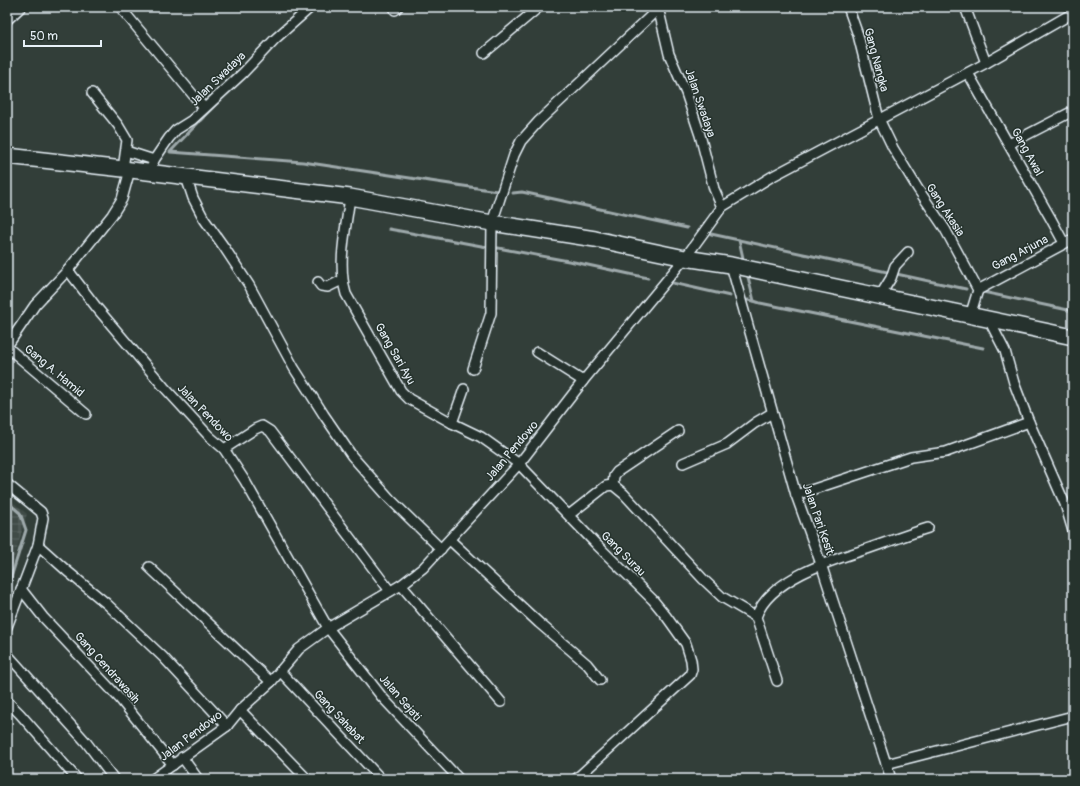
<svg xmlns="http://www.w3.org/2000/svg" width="1080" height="786" viewBox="0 0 1080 786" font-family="Pangolin,sans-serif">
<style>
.industrial{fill:url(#industrial-grid)}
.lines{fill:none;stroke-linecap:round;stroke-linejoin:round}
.stream{stroke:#9ea9ab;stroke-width:3}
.minor-casing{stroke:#e8f1f8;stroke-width:12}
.primary-casing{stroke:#e8f1f8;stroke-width:18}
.minor{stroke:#26332d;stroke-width:9}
.primary{stroke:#26332d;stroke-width:15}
.labels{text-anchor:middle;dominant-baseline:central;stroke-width:3;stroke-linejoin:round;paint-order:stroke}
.street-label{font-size:12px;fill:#e8f1f8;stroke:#26332d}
</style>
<defs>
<pattern id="industrial-grid" width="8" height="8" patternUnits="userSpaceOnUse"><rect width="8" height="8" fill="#3f4b46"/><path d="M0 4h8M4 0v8" fill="none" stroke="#5b6561"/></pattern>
</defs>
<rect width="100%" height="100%" fill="#323e39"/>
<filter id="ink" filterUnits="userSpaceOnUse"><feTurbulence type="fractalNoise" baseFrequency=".025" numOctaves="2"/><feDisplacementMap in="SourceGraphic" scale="8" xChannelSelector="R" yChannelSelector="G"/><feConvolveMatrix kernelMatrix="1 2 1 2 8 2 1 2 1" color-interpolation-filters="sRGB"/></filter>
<g filter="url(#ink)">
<polygon class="industrial" points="7,497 27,514 7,584"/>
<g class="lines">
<g class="stream">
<polyline points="219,101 170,152 303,162 497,191"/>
<polyline points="513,193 522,192 687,228"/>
<polyline points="389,229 487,247"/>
<polyline points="711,234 966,289"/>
<polyline points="739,240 743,258"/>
<polyline points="498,248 574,262 648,278"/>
<polyline points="748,277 754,301 760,303 983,348"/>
<polyline points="668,282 730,296"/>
<polyline points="983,292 1073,311"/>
<polyline points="748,300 754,301"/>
<polyline points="7,502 20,513 26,530 7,590"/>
</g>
<g class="minor-casing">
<g id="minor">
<polyline points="120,7 204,108"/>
<polyline points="658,7 669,54 686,93 700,135 714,189 722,207"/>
<polyline points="848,7 858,35 879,119 893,148 918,189 945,229 978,290 970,316"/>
<polyline points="965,7 986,63"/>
<polyline points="395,10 398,7"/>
<polyline points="7,20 21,7"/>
<polyline points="484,53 539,7"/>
<polyline points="968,73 1051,219 1064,243"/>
<polyline points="92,93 118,125 127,140 123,169"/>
<polyline points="1009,144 1073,111"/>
<polyline points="126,151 154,160"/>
<polyline points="150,173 154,160 169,138 176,130 192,120 243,73 275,39 311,7"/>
<polyline points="186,177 193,198 204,219 224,247 249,285 294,368 324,415 352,456 390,499 441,549"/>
<path d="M350 197C346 229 337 263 346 294L401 391 409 399 452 423 481 437 519 464 597 545 653 600 666 616 686 644 691 660 692 669 690 675 576 779"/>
<polyline points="731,265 796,495 821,564 891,779"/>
<polyline points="68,270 97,308 164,387 209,436 224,449 245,481 328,628 382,697 459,779"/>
<polyline points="318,282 321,286 328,287 342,280"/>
<polyline points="978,290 1073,239"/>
<polyline points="880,296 891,278 895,266 908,252"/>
<polyline points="989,320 1005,351 1014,383 1029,422 1065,504 1073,531"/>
<polyline points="7,346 35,305 68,270 112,215 122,199 130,170"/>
<polyline points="7,347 86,414"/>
<polyline points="537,352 583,381"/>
<polyline points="473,369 491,313 492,223 514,155 521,141 539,121 658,9"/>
<polyline points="452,423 464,389"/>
<polyline points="224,449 255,429 262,426 270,431 390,591"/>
<polyline points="683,463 727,444 755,423 772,413"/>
<polyline points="7,484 41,512 43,518 38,545 7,627"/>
<polyline points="613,485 614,476 617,472 678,431"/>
<polyline points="796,495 911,457 946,452 1029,422"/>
<polyline points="569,515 606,486 613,485 624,494 703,579 722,597 756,617"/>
<polyline points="450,540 539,623 587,664 600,680"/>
<polyline points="38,545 67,571 107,604 163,657 227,726"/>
<polyline points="149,567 271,682"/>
<polyline points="401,585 501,702"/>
<polyline points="21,589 43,617 120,699 173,765"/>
<polyline points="7,654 86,742 114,779"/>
<polyline points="280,671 381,779"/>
<path d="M777 681 756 617C769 579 832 560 867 549 887 542 907 535 928 528"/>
<polyline points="7,701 20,714 77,779"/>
<polyline points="240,710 307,779"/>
<polyline points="182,757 198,779"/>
<polyline points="886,764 1073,716"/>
<polyline points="153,779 227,726 240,710 271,682 299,649 328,628 401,585 423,568 519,464 583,381 685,258 722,207 771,177 986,63 1073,13"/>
</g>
</g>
<g class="primary-casing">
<polyline id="primary" points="7,156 123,169 350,197 492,223 595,239 685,258 731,265 1073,337"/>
</g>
<use href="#minor" class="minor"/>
<use href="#primary" class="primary"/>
</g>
</g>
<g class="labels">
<g class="street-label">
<text transform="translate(876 60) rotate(75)">Gang Nangka</text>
<text transform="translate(218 79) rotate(-44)">Jalan Swadaya</text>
<text transform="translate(700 103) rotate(71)">Jalan Swadaya</text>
<text transform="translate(1027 152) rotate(61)">Gang Awal</text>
<text transform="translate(945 210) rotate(57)">Gang Akasia</text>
<text transform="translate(1020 253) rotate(-28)">Gang Arjuna</text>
<text transform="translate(395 354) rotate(60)">Gang Sari Ayu</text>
<text transform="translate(54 371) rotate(40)">Gang A. Hamid</text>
<text transform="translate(205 413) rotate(46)">Jalan Pendowo</text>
<text transform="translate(512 451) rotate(-50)">Jalan Pendowo</text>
<text transform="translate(818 519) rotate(71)">Jalan Pari Kesit</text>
<text transform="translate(623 554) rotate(45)">Gang Surau</text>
<text transform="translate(107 668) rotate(48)">Gang Cendrawasih</text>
<text transform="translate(400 698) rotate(49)">Jalan Sejati</text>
<text transform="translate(339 717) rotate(47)">Gang Sahabat</text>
<text transform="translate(191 736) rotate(-37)">Jalan Pendowo</text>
</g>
</g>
<rect width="1080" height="786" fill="none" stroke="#26332d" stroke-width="24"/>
<rect x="12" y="12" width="1056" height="762" fill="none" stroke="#e8f1f8" stroke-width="1.5" filter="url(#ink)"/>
<path d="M24 40v6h77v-6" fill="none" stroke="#e8f1f8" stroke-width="2"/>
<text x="30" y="40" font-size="12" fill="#e8f1f8" stroke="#26332d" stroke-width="3" paint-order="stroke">50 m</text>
</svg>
